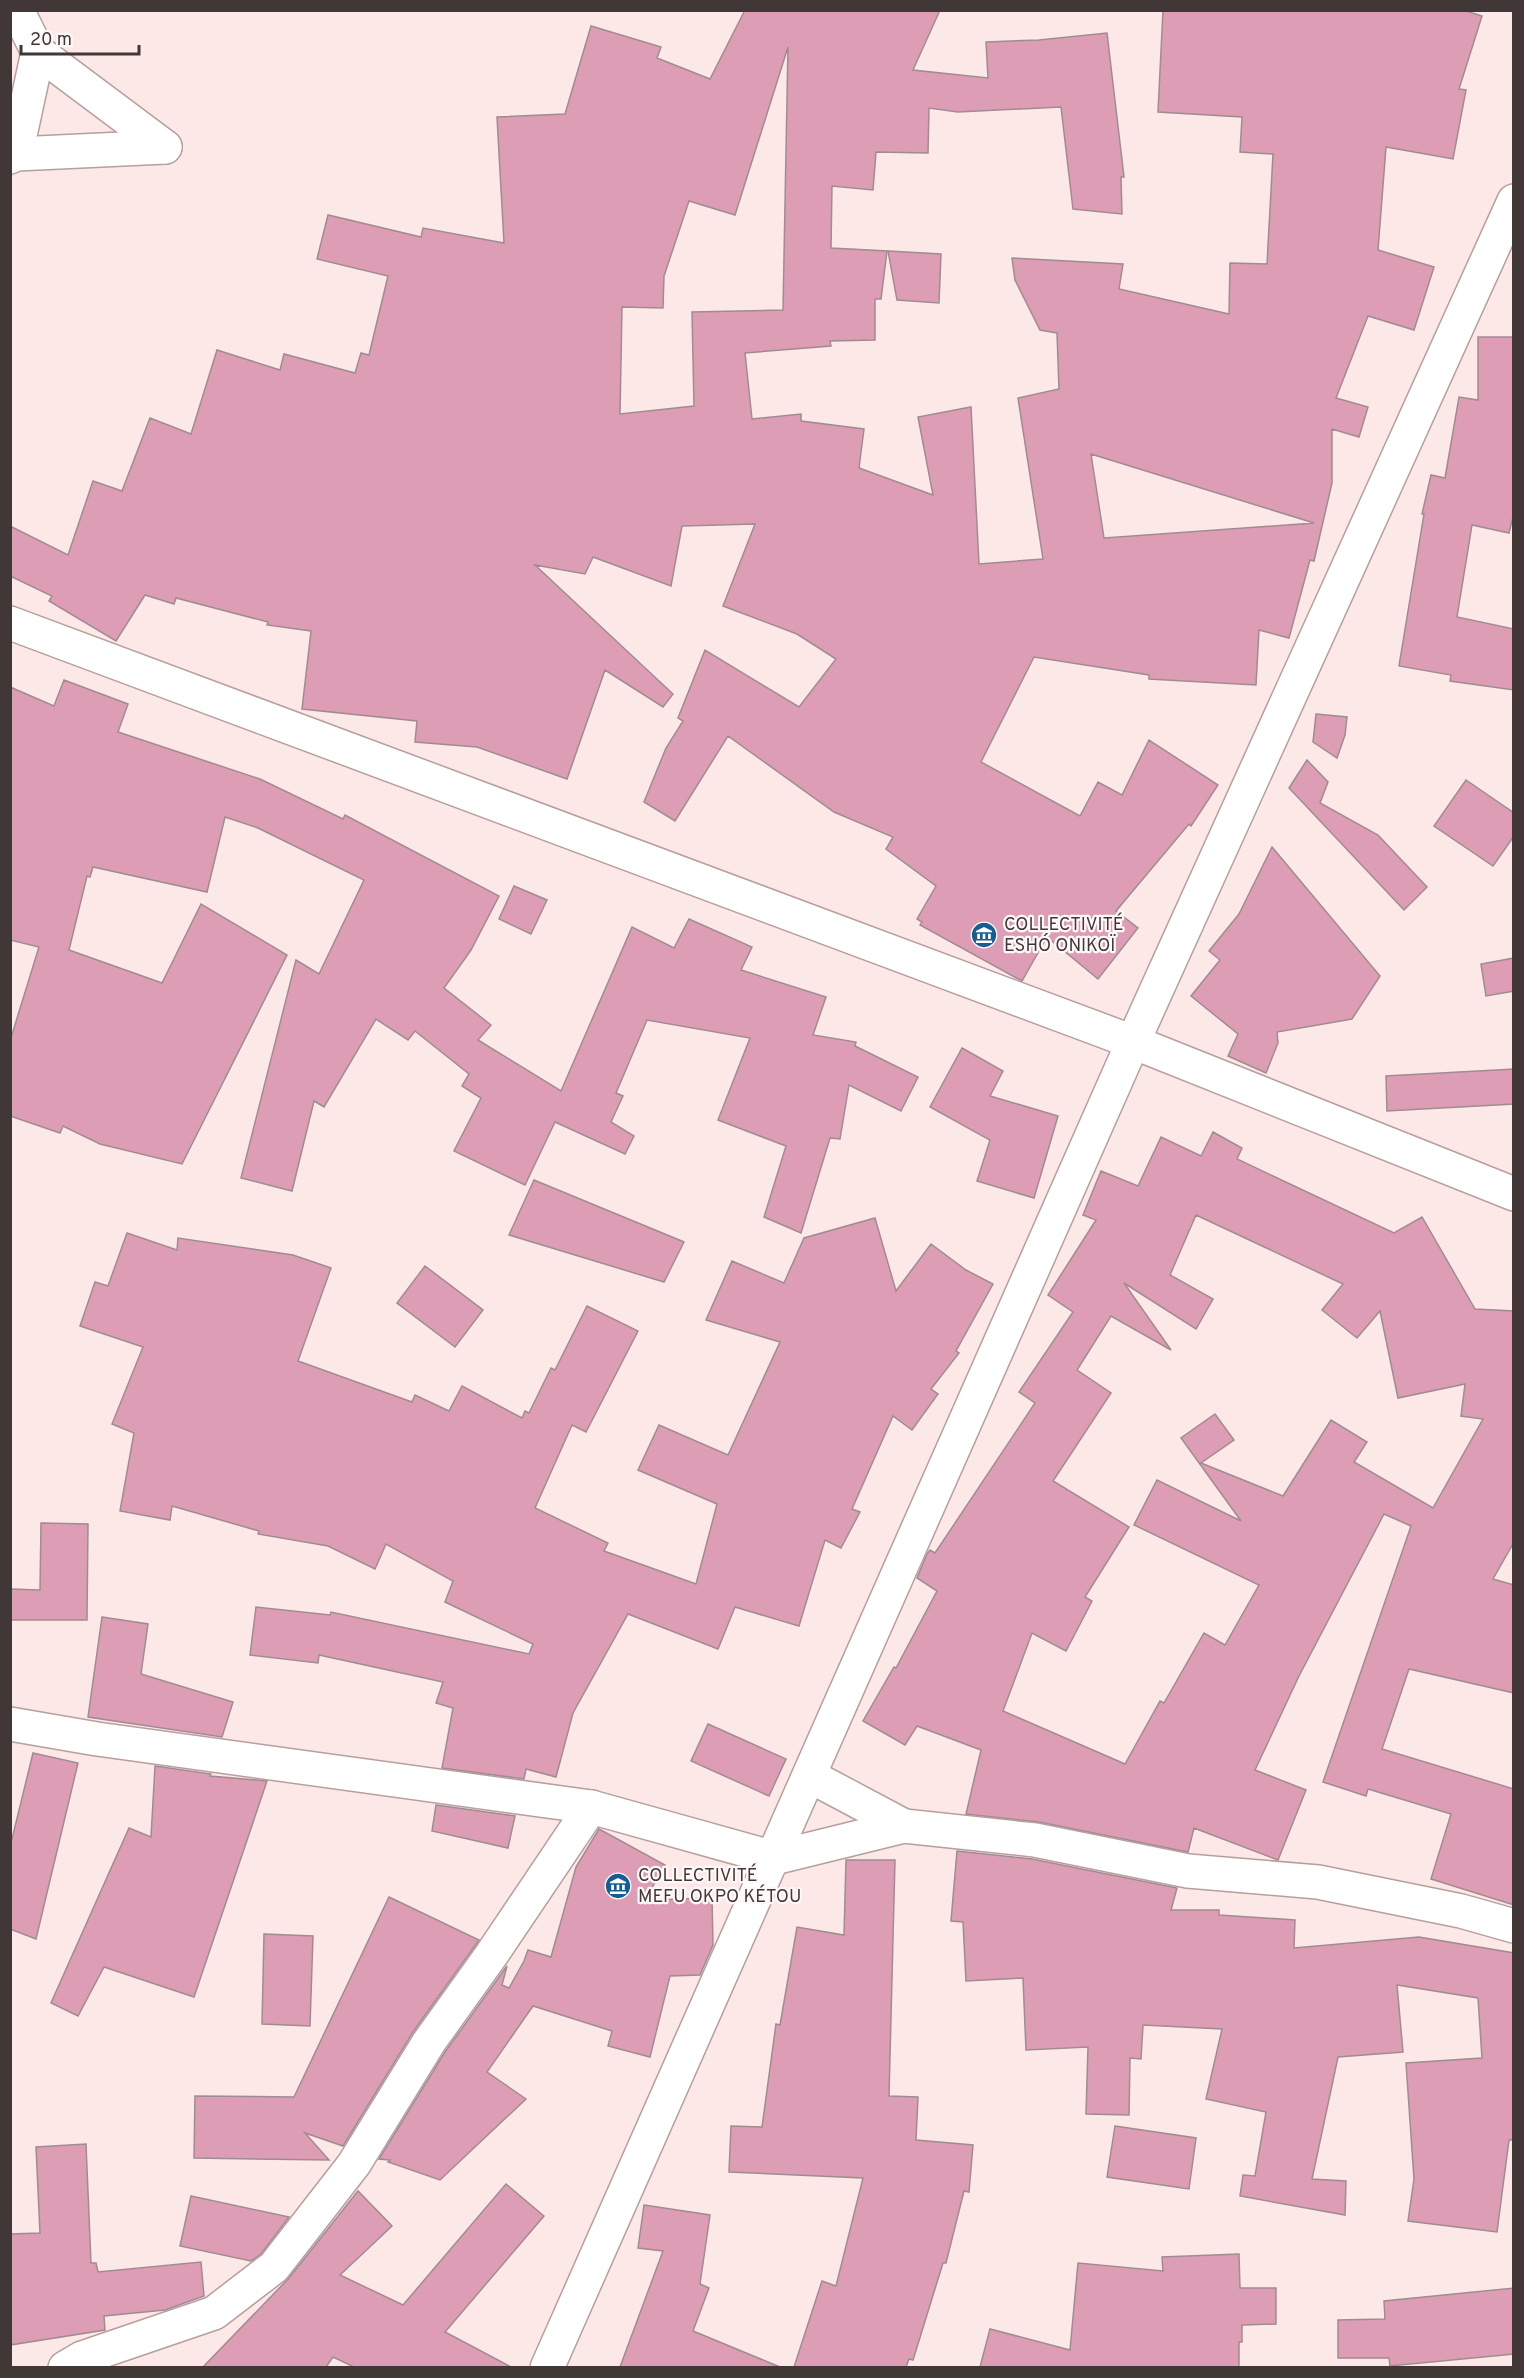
<svg xmlns="http://www.w3.org/2000/svg" width="1524" height="2378" viewBox="0 0 1524 2378" font-family="Overpass,sans-serif">
<style>
.building{fill:#dd9eb5;stroke:#a18b92;stroke-width:1.5;fill-rule:evenodd}
.lines{fill:none;stroke-linecap:round;stroke-linejoin:round}
.minor-casing{stroke:#b79f9d;stroke-width:36}
.minor{stroke:#fff;stroke-width:33}
.labels{text-anchor:middle;dominant-baseline:central;stroke-width:4.5;stroke-linejoin:round;paint-order:stroke}
.poi-label{font-size:18px;fill:#403736;stroke:#fef9f8;text-anchor:start}
</style>
<rect width="100%" height="100%" fill="#fce8e6"/>
<g class="building">
<path d="M745 10H940L913 70 988 78 986 42 1039 40 1107 33 1124 177H1121L1122 214 1073 209 1061 107 958 112 929 108 928 153 876 152 873 190 832 186 831 248 887 251 881 299H875V340L830 341 831 346 745 353 752 419 801 414V421L864 429 859 468 933 495 918 417 971 407 979 564 1043 559 1018 398 1059 389 1057 333 1040 330 1015 280 1012 258 1123 264 1119 289 1229 314 1230 263 1267 264 1273 154 1240 152 1242 117 1158 112 1163 10H1463L1482 16 1459 89 1466 90 1453 159 1386 147 1378 250 1434 267 1414 330 1368 316 1336 398 1368 407 1359 437 1332 429V483L1314 561 1310 560 1289 638 1259 630 1256 685 1149 679V675L1034 657 981 762 1080 816 1098 782 1122 795 1149 740 1218 785 1191 826 1189 824 1116 911 1138 928 1098 979 1047 937 1022 981 920 925 922 922 917 919 936 886 886 849 893 837 834 812 728 736 675 821 644 802 666 748 683 721 678 718 705 650 799 707 836 659 797 634 723 606 755 524 682 526 671 586 593 557 585 574 535 565 673 694 663 707 605 670 567 779 477 747 415 742 417 721 302 709 311 631 267 625 268 622 176 598 174 604 145 595 116 641 49 601 52 596 10 576V526L68 555 93 481 122 491 150 418 191 434 217 350 280 370 284 354 355 373 361 353 369 355 388 276 317 259 328 215 421 237 423 228 504 243 497 117 565 114 591 26 661 47 657 58 710 79ZM788 47 783 310 692 312 694 406 620 414 622 307 663 308 664 276 689 201 735 215ZM1091 454 1314 523 1104 538Z"/>
<polygon points="888,251 941,254 939,303 897,300"/>
<polygon points="1478,337 1514,337 1514,513 1509,533 1472,525 1457,617 1514,629 1514,690 1450,681 1451,675 1399,666 1424,514 1422,514 1431,475 1445,478 1459,397 1478,400"/>
<polygon points="64,680 128,704 118,732 260,779 343,819 345,815 499,896 471,950 444,988 491,1025 478,1040 561,1091 632,927 674,948 689,919 752,947 741,970 826,997 813,1035 856,1042 855,1046 918,1077 901,1111 849,1085 840,1139 830,1138 801,1233 764,1217 786,1146 718,1120 750,1038 647,1020 616,1093 623,1096 611,1122 634,1136 625,1154 555,1122 525,1185 454,1151 481,1098 462,1086 469,1074 415,1031 408,1040 376,1019 324,1107 314,1101 292,1191 241,1178 296,960 319,974 364,880 258,828 225,817 207,892 93,867 90,877 87,876 69,950 162,983 201,904 287,955 182,1164 100,1144 63,1126 60,1133 10,1116 10,1041 39,947 10,940 10,687 54,706"/>
<polygon points="1316,714 1347,717 1345,735 1337,758 1313,742"/>
<polygon points="1307,760 1328,782 1320,803 1378,835 1427,887 1404,910 1289,788"/>
<polygon points="1466,780 1514,813 1514,836 1493,866 1434,826"/>
<polygon points="1272,847 1380,976 1352,1019 1277,1032 1278,1043 1266,1073 1228,1056 1238,1034 1191,996 1220,960 1209,951 1239,914"/>
<polygon points="514,886 547,900 531,934 499,919"/>
<polygon points="1514,958 1514,991 1486,996 1481,964"/>
<polygon points="962,1048 1003,1071 990,1096 1058,1116 1034,1198 977,1181 990,1140 930,1107"/>
<polygon points="1514,1069 1514,1104 1387,1111 1386,1076"/>
<path d="M1213 1132 1242 1148 1237 1159 1394 1233 1422 1217 1475 1309 1514 1311V1542L1493 1579 1514 1585V1693L1409 1669 1382 1749 1514 1789V1905L1431 1879 1451 1814 1368 1789 1366 1796 1323 1782 1411 1526 1384 1514 1299 1676 1255 1770 1306 1790 1278 1860 1194 1828 1188 1852 1039 1822 966 1814 981 1750 917 1726 905 1745 863 1721 894 1667 896 1668 937 1591 917 1578 927 1554 930 1550 935 1553 1035 1403 1019 1392 1073 1312 1048 1295 1096 1220 1083 1215 1101 1171 1138 1186 1161 1137 1201 1156ZM1196 1215 1343 1284 1322 1310 1357 1338 1380 1311 1398 1398 1465 1384 1461 1416 1483 1419 1433 1508 1354 1462 1367 1442 1331 1420 1283 1496 1201 1463 1234 1440 1215 1414 1181 1438 1241 1521 1157 1480 1134 1525 1259 1585 1225 1645 1204 1633 1164 1703 1160 1701 1125 1764 1003 1711 1032 1633 1066 1651 1092 1601 1085 1597 1129 1527 1053 1481 1111 1393 1077 1370 1111 1316 1171 1350 1124 1283 1196 1329 1213 1299 1170 1275Z"/>
<polygon points="534,1180 684,1242 664,1282 509,1235"/>
<polygon points="875,1218 896,1291 931,1244 966,1270 993,1284 956,1351 959,1353 931,1389 938,1394 912,1430 893,1416 852,1509 860,1512 841,1548 825,1540 799,1626 735,1607 718,1649 628,1614 573,1713 556,1777 526,1769 524,1779 442,1768 453,1708 436,1703 443,1682 319,1655 318,1663 250,1655 256,1607 330,1615 331,1612 529,1654 533,1644 445,1602 453,1581 386,1544 375,1569 328,1546 258,1534 259,1531 172,1506 170,1520 120,1511 134,1433 112,1424 143,1347 80,1326 95,1282 108,1286 127,1233 177,1250 178,1238 293,1255 331,1268 298,1361 412,1402 415,1395 449,1411 462,1386 522,1418 525,1411 529,1413 551,1368 555,1370 587,1306 638,1331 586,1432 572,1425 535,1508 608,1543 604,1551 696,1584 717,1504 638,1470 659,1425 728,1455 780,1342 706,1320 732,1261 784,1283 804,1238"/>
<polygon points="425,1266 483,1310 455,1347 397,1303"/>
<polygon points="41,1523 88,1524 87,1620 10,1620 10,1589 40,1590"/>
<polygon points="102,1617 148,1624 141,1674 233,1702 222,1737 88,1717"/>
<polygon points="708,1724 786,1759 769,1796 691,1761"/>
<polygon points="33,1753 78,1763 36,1939 10,1929 10,1847"/>
<polygon points="155,1766 211,1774 210,1776 267,1781 194,1997 104,1967 78,2016 51,2003 129,1828 151,1837"/>
<polygon points="436,1805 515,1816 508,1848 432,1831"/>
<polygon points="599,1829 665,1865 645,1900 712,1898 713,1945 700,1975 670,1976 650,2057 608,2046 612,2031 533,2006 487,2072 526,2099 440,2180 388,2162 390,2160 379,2159 445,2052 507,1966 502,1985 509,1988 524,1961 528,1950 551,1957 576,1867"/>
<polygon points="957,1851 1032,1859 1177,1888 1171,1910 1219,1910 1219,1915 1295,1920 1294,1948 1419,1937 1514,1953 1514,2140 1509,2140 1497,2232 1408,2221 1414,2179 1406,2063 1482,2058 1478,1998 1397,1985 1403,2052 1338,2057 1312,2179 1346,2181 1345,2215 1240,2196 1243,2175 1255,2176 1266,2112 1206,2099 1222,2029 1143,2025 1141,2059 1130,2058 1129,2115 1086,2114 1088,2047 1026,2050 1023,1978 966,1981 963,1922 951,1921"/>
<polygon points="846,1860 895,1860 889,2096 918,2097 916,2140 973,2145 969,2192 964,2191 946,2263 943,2263 913,2360 909,2359 906,2367 794,2367 822,2281 836,2286 863,2178 729,2172 731,2126 762,2127 776,2024 780,2025 797,1927 844,1935"/>
<polygon points="389,1897 479,1940 413,2032 343,2146 305,2133 329,2160 194,2158 195,2096 294,2097"/>
<polygon points="264,1934 313,1936 310,2026 262,2024"/>
<polygon points="1115,2126 1196,2138 1189,2189 1107,2177"/>
<polygon points="86,2144 91,2263 96,2263 98,2272 201,2262 204,2296 165,2310 104,2316 105,2330 10,2345 10,2234 40,2233 36,2147"/>
<polygon points="506,2184 544,2216 445,2332 511,2367 354,2367 333,2357 326,2367 203,2367 289,2278 358,2191 392,2226 340,2275 403,2305"/>
<polygon points="191,2196 289,2217 261,2254 251,2261 180,2246"/>
<polygon points="644,2205 710,2215 700,2284 709,2288 693,2331 780,2367 620,2367 663,2251 638,2248"/>
<polygon points="1239,2254 1240,2288 1276,2288 1276,2324 1242,2325 1242,2342 1239,2342 1239,2367 980,2367 990,2329 1070,2350 1078,2263 1163,2271 1162,2257"/>
<polygon points="1514,2288 1514,2354 1390,2366 1389,2358 1338,2358 1338,2320 1385,2319 1384,2301"/>
</g>
<g class="lines">
<g class="minor-casing">
<g id="minor">
<polyline points="38,52 165,147"/>
<polyline points="16,154 165,147"/>
<polyline points="10,157 16,154 38,52 17,10"/>
<polyline points="10,623 1133,1042 1514,1194"/>
<polyline points="10,1724 97,1739 591,1807 774,1858 904,1826 1035,1840 1188,1871 1318,1882 1461,1911 1514,1926"/>
<polyline points="810,1776 904,1826"/>
<polyline points="65,2368 82,2358 214,2313 274,2267 354,2164 429,2042 492,1954 591,1807"/>
<polyline points="547,2368 1133,1042 1514,201"/>
</g>
</g>
<use href="#minor" class="minor"/>
</g>
<defs>
<g id="museum-disc" transform="scale(1.35)"><circle r="9.5" fill="#165d91" stroke="#fef9f8"/><path d="M0-6L6-3V-2H-6V-3ZM-5-1h2V3h-2ZM-1-1h2V3h-2ZM3-1h2V3H3ZM-6 4H6V6H-6Z" fill="#fff"/></g>
</defs>
<g fill-rule="evenodd">
<use href="#museum-disc" x="984" y="935"/>
<use href="#museum-disc" x="618" y="1886"/>
</g>
<g class="labels">
<g class="poi-label">
<text x="1004" y="925">COLLECTIVITÉ<tspan x="1004" dy="21">ESHÓ ONIKOÏ</tspan></text>
<text x="638" y="1876">COLLECTIVITÉ<tspan x="638" dy="21">MEFU OKPO KÉTOU</tspan></text>
</g>
</g>
<rect width="1524" height="2378" fill="none" stroke="#403736" stroke-width="24"/>
<path d="M21 45v9h118v-9" fill="none" stroke="#403736" stroke-width="3"/>
<text x="30" y="45" font-size="18" fill="#403736" stroke="#fef9f8" stroke-width="4.5" paint-order="stroke">20 m</text>
</svg>
